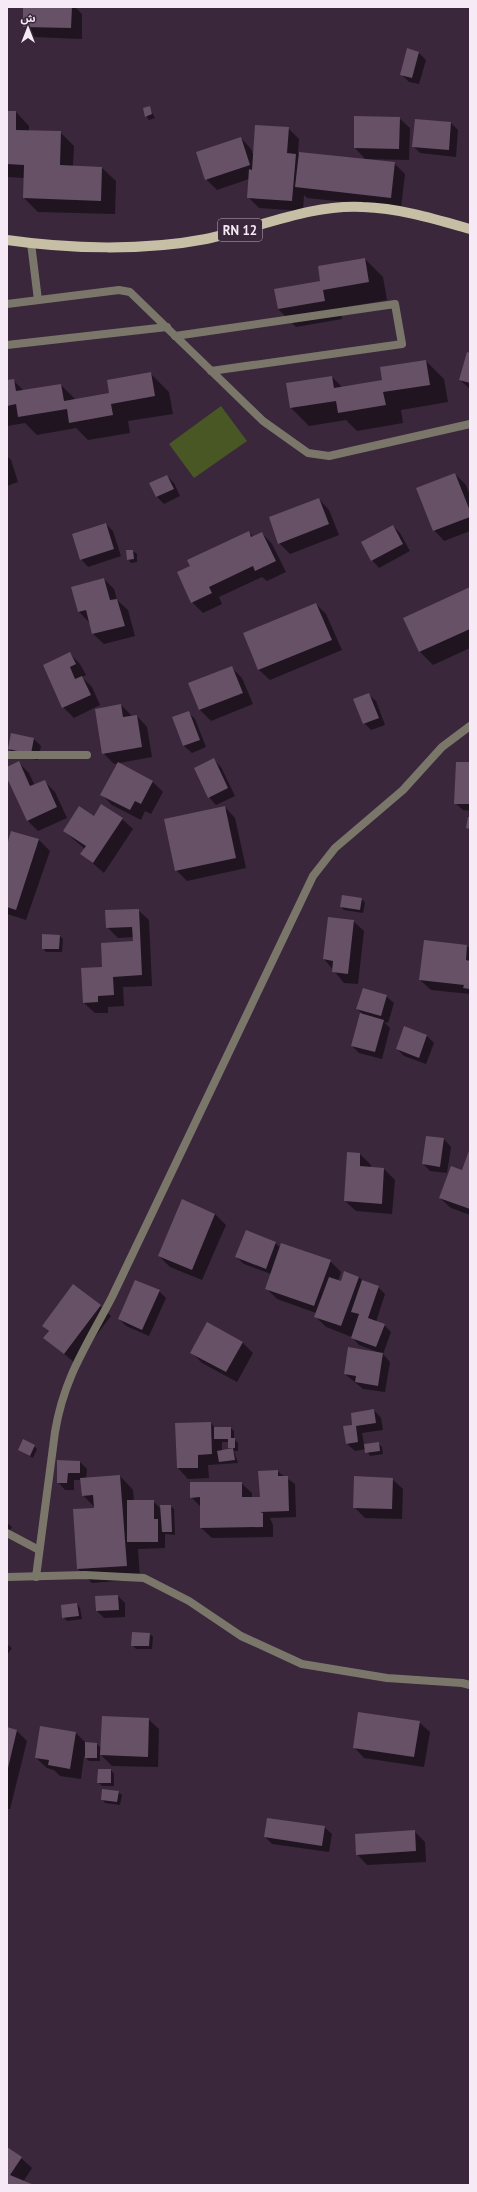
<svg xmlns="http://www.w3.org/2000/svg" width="477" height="2192" viewBox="0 0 477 2192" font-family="'PT Sans','Noto Sans Arabic',sans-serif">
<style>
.green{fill:#485724}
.shadow{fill:#0007;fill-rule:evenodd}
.building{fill:#665167}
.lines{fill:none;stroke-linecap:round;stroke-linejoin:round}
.lane{stroke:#7a776a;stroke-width:8}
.street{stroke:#7a776a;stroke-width:8}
.primary{stroke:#c6bfa5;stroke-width:10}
.labels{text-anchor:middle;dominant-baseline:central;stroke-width:3;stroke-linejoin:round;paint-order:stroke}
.shield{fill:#3a273b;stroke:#beb0be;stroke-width:1}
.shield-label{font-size:13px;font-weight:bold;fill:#f6eaf6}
</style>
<rect width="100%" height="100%" fill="#3a273b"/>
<polygon class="green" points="221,406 247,441 194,478 169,444"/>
<g class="shadow">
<polygon points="24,7 75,7 82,14 82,39 34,37 24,27"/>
<polygon points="418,52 426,60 419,84 409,82 401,74"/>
<polygon points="149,107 155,118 149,120 146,116"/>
<polygon points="7,112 16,112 29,126 29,131 60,132 74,146 73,167 102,168 116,181 115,214 38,212 24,198 25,178 7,177"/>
<polygon points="399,118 410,128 409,160 365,159 355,148"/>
<polygon points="451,123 458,130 456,157 420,153 413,146"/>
<polygon points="288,128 299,139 298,153 394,163 405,174 401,208 307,198 304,195 303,211 259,208 248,197 249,179 217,190 206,179 241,138 251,149 254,157"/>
<polygon points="365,259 383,277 387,300 340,308 342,319 296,327 278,309 321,282"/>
<polygon points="470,354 470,389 460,380"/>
<polygon points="426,361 444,379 448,402 401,410 403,423 357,431 346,420 309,426 291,408 332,377 342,387 383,381"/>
<polygon points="151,374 169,392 173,414 128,421 130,433 88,440 76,428 37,435 25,423 7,426 7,381 13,380 24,391 61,385 76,400 110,394"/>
<polygon points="7,456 11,460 18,482 7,486"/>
<polygon points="455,474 466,485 470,496 470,531 444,541 434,530"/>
<polygon points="167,476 174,483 180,496 164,504 157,497"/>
<polygon points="319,499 329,510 339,535 290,554 279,543"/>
<polygon points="106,524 113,531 121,556 88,567 81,559"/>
<polygon points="393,526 400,533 410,551 379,568 372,560"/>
<polygon points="248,532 254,537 262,533 272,544 286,572 267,581 262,577 219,597 222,604 203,613 192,602 191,566"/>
<polygon points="128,551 133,551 137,554 137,562 131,563 128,559"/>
<polygon points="104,579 114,589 117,600 128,610 135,636 104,644 93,634 90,623 79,612"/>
<polygon points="470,588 470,648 433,665 420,652"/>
<polygon points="316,604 326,614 342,650 270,680 259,670 244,634"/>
<polygon points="70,654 80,664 86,675 82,677 92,687 100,705 74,718 63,707"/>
<polygon points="231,667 242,678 253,704 211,721 200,710 190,684"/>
<polygon points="368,694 376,701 385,725 371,730 364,723"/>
<polygon points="121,705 132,716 137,716 147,727 152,757 114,764 103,753"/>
<polygon points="188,712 195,719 206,747 192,753 184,746 174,718"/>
<polygon points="12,734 34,739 41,746 38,760 16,756 9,748"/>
<polygon points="214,760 221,767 235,796 216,805 209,797"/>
<polygon points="19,763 29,773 35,786 44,781 55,792 67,818 38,831 28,821 7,775 7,768"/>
<polygon points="470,763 470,811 463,810 455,803"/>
<polygon points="153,782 163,792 151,814 145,811 141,820 112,805 102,795"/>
<polygon points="225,807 235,818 246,868 187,881 176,870"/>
<polygon points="94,817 122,819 133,829 104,873 82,854 85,849 64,831"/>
<polygon points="12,832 39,840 50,851 26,920 7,914 7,848"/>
<polygon points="362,899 365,903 363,913 344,910 341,907"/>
<polygon points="138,910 149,920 152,986 123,987 124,1006 108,1007 108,1013 95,1013 84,1003 103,968 134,942 134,937 118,938 107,927"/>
<polygon points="353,921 364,931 358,984 344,983 324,959"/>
<polygon points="60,936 63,939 62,952 46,952 43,948"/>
<polygon points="467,946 470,949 470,994 431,990 420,980"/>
<polygon points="386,996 394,1003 388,1023 384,1022 390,1028 382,1059 359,1053 352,1046 364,1015 357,1009"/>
<polygon points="405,1027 427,1036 434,1043 426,1064 404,1056 397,1049"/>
<polygon points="444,1139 451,1147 447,1173 430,1171 423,1164"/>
<polygon points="470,1151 470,1215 451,1208 440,1198 463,1171"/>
<polygon points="360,1154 371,1165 370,1168 384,1169 395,1180 392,1214 356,1211 345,1201"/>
<polygon points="183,1201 215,1214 226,1225 202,1280 170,1267 159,1256"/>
<polygon points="275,1243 280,1247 330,1261 341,1272 338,1281 341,1282 359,1277 363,1281 378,1287 385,1294 376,1322 384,1325 391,1332 383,1354 390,1362 385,1392 363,1389 345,1374 380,1353 359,1345 352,1337 326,1327 315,1316 316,1313 277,1299 266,1288 271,1274 244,1264 236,1257"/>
<polygon points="159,1291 166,1298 149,1336 126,1326 119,1319"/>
<polygon points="100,1306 111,1316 75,1363 45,1338 49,1332 43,1325"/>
<polygon points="242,1342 253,1353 237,1382 202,1363 192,1353"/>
<polygon points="374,1410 381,1418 383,1430 362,1433 364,1445 378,1443 382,1447 383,1454 370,1456 366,1449 355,1451 347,1444 344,1427 354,1426"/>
<path d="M211 1423 215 1428H231L234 1431V1439L238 1443V1451H234L238 1463 208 1465 209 1478 188 1479 178 1468ZM222 1442H229V1447L232 1450 222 1451Z"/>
<polygon points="34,1446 37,1449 33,1458 19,1450"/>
<polygon points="80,1462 87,1469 86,1479 120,1476 133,1490 134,1501 153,1501 161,1509 170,1506 174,1509 175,1535 165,1534 165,1548 138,1549 140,1579 92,1583 78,1569 74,1510 96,1509 83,1495 82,1480 74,1480 74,1490 65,1490 58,1482"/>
<polygon points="277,1471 295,1484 296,1517 270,1518 273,1525 273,1537 212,1538 201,1528 201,1507 191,1497 241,1483 252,1493 252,1498 261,1498"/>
<polygon points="392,1479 403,1489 402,1519 365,1518 354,1507"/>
<polygon points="7,1523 12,1527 7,1535"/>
<polygon points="118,1596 125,1603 125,1617 104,1618 97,1611"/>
<polygon points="77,1604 80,1608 82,1619 67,1621 63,1617"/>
<polygon points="150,1634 153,1637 152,1649 136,1649 132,1645"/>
<polygon points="7,1644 12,1648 7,1655"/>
<polygon points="148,1719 159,1729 158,1767 112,1766 100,1754 100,1761 89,1761 84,1756 81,1779 60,1776 54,1770 47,1768 36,1758 76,1733 86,1743 97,1744 102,1749"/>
<polygon points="419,1722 430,1732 424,1767 364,1758 354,1747"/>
<polygon points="7,1728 17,1731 27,1741 10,1809 7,1809"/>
<polygon points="111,1770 114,1774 114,1786 102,1786 98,1782"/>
<polygon points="118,1792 122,1795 120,1805 105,1803 102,1799"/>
<polygon points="324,1827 332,1834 329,1852 272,1844 265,1837"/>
<polygon points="414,1831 425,1842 426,1862 367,1865 357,1854"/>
<polygon points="7,2148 21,2158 32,2168 23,2182 31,2185 7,2185"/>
</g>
<g class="building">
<polygon points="23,7 72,7 71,28 23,27"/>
<polygon points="407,48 419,52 412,78 400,75"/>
<polygon points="150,106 152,114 145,117 143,108"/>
<polygon points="7,111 16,111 16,130 61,131 60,165 102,167 101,201 23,198 24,165 7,164"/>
<polygon points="354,116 400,117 399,149 354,148"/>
<polygon points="415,119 451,122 449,150 412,147"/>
<polygon points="255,125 289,127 287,153 296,154 292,201 247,198 249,169 252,170"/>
<polygon points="241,137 250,165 205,180 196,152"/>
<polygon points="299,152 395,162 391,198 295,187"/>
<polygon points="365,258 369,282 323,290 325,301 278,309 274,289 320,281 318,266"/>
<polygon points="467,352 470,353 470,383 459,380"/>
<polygon points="426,360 430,385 383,392 386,405 338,413 336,401 290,408 286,383 332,376 334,388 382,380 380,367"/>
<polygon points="151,372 155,396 111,404 113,415 69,423 67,409 18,417 16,404 7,406 7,380 14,379 16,391 61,384 64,401 109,393 107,380"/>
<polygon points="455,473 470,511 470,517 433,531 416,488"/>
<polygon points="167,475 174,489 156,497 149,483"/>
<polygon points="319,498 329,524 278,544 269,517"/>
<polygon points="106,523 114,549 80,560 72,534"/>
<polygon points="393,525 403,544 371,561 361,542"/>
<polygon points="249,531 251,537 262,532 276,561 255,571 253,566 209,587 212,593 191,603 177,572 190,566 187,560"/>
<polygon points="126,550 133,550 134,559 127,560"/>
<polygon points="104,578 110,600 117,599 125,626 92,634 86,610 78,612 71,587"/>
<polygon points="470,587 470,629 419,652 403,618"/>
<polygon points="316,603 332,640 258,670 243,633"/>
<polygon points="70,652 76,664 70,667 75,679 82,676 91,695 62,708 43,665"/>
<polygon points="232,666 243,693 199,710 188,683"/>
<polygon points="369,693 379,718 363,724 353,699"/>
<polygon points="121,704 123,717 137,715 142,747 102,754 95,709"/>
<polygon points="189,711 200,740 183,746 172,717"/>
<polygon points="11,733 34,738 31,754 8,749"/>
<polygon points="214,758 228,788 208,798 194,768"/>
<polygon points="19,761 30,786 45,780 57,807 27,821 7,778 7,767"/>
<polygon points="118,762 153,781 141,804 135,801 130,810 100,795"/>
<polygon points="456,762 470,762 470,804 454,804"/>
<polygon points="101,804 123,818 93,863 80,854 86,846 63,831 79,806 94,816"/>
<polygon points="225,806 236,858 175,871 164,819"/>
<polygon points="468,817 470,817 470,829 466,828"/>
<polygon points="11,831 39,839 16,910 7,907 7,845"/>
<polygon points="342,895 362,898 360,910 340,907"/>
<polygon points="139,909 142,975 113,977 114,995 98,996 98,1002 83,1003 81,968 102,967 101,943 133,941 132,927 106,928 105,910"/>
<polygon points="328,917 354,920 348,974 332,972 333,961 323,959"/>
<polygon points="42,934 60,935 59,949 42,949"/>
<polygon points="424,940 467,945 466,960 470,961 470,989 463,988 464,985 419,980"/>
<polygon points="363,988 387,995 381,1016 356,1009"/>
<polygon points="360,1013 384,1020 375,1052 351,1046"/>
<polygon points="404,1026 427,1035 419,1058 396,1049"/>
<polygon points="426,1136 444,1138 440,1167 422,1164"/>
<polygon points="470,1148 470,1209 439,1198 451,1166 462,1170"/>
<polygon points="347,1152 360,1153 360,1166 384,1168 382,1204 344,1201"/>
<polygon points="182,1199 215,1214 192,1270 158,1256"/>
<polygon points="246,1230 276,1242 266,1269 235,1257"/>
<polygon points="281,1243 331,1260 314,1306 265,1289"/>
<polygon points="344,1271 359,1277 341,1326 314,1317 329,1277 341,1281"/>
<polygon points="135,1280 160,1290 142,1330 118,1319"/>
<polygon points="362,1280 379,1286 368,1318 385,1324 376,1347 351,1338 359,1314 351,1312"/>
<polygon points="73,1284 101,1305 64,1354 43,1338 49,1331 42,1326"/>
<polygon points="207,1322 243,1342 226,1372 190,1353"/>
<polygon points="348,1347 383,1353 378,1386 355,1382 356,1376 344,1374"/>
<polygon points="374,1409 376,1423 356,1426 358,1442 346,1444 343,1426 352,1425 351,1413"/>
<polygon points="211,1422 212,1454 198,1455 198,1468 177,1468 175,1423"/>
<polygon points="214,1427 231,1427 231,1438 235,1438 235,1448 228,1448 228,1439 214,1439"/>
<polygon points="23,1439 35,1445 30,1456 18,1450"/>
<polygon points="379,1442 380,1451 365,1453 364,1444"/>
<polygon points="233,1448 235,1460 219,1462 217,1451"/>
<polygon points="57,1460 80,1461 80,1473 68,1473 67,1483 57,1483"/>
<polygon points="278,1470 278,1476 288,1476 289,1511 260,1512 263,1513 263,1527 200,1528 200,1497 190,1498 190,1482 242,1482 242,1497 260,1497 258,1471"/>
<polygon points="120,1475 127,1566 77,1569 73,1509 94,1508 93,1495 82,1496 80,1478"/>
<polygon points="354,1476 393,1478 392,1509 353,1508"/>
<polygon points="127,1500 154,1500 154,1519 158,1519 158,1542 127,1542"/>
<polygon points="160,1505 171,1505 172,1532 162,1532"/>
<polygon points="118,1595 119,1610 96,1611 95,1596"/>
<polygon points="77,1603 79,1616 62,1618 61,1605"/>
<polygon points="132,1632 150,1633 149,1646 131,1646"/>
<polygon points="358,1712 420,1721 414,1757 353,1748"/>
<polygon points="102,1716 149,1718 148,1757 100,1755"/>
<polygon points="40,1726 76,1732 70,1769 48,1765 49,1760 35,1758"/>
<polygon points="7,1727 17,1730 8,1768 7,1768"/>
<polygon points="85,1742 97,1743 97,1758 85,1758"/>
<polygon points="98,1769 111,1769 111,1783 97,1783"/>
<polygon points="102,1789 119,1791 117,1802 101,1800"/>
<polygon points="267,1818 325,1826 322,1846 264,1837"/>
<polygon points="415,1830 416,1851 356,1855 355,1834"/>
<polygon points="7,2147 22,2157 10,2175 34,2185 7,2185"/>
</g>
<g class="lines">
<g class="lane">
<polyline points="175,336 395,304 402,344 211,371"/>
<polyline points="7,345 167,327"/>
</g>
<g class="street">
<polyline points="31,243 38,300"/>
<polyline points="7,304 119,290 130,292 263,421 308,453 329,456 470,424"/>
<polyline points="7,755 87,755"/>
<polyline points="7,1533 39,1550"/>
<polyline points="7,1577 85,1575 144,1578 189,1601 241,1636 302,1664 387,1678 462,1683 470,1685"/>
<path d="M36 1577 55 1432C64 1377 87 1345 112 1297L313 876 335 848 403 790 442 747 470 726"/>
</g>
<path class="primary" d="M7 240C69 249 144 251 206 239 259 228 309 204 363 207 399 208 435 219 470 229"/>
</g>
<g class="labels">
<rect class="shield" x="218" y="219" width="44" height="22" rx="3"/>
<g class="shield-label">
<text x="240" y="230">RN 12</text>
</g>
</g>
<rect width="477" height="2192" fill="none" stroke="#f6eaf6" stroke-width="16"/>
<g transform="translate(28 28)" stroke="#3a273b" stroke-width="3" paint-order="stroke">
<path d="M0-3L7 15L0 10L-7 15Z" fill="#f6eaf6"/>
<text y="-6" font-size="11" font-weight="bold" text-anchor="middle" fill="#f6eaf6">ش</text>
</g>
</svg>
